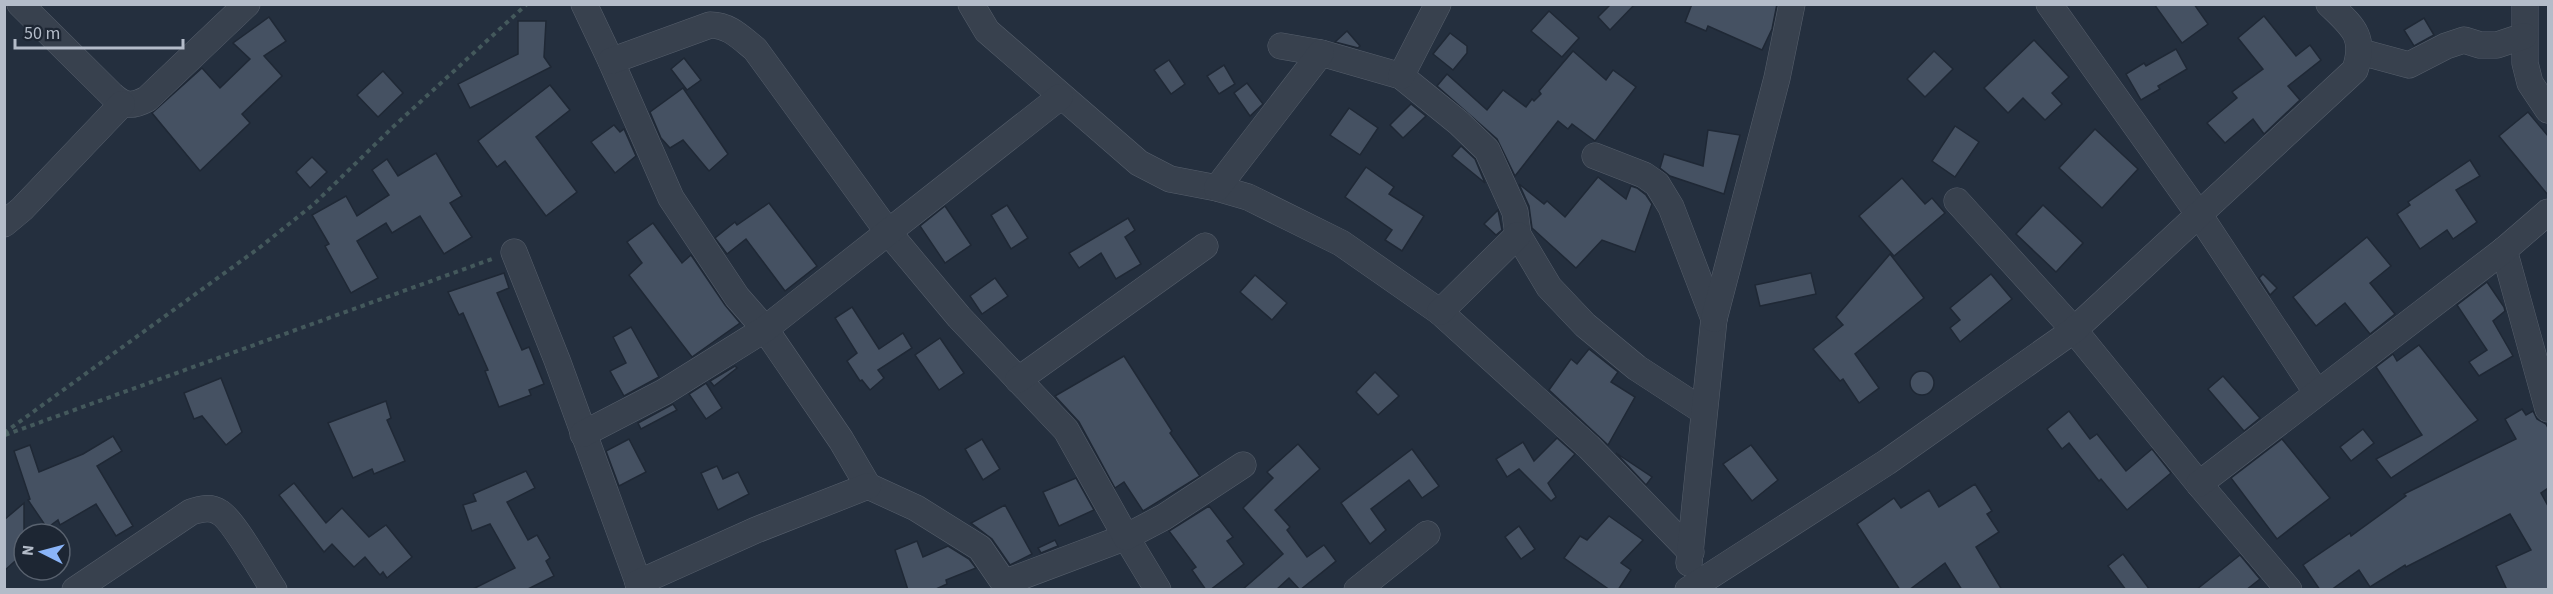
<svg xmlns="http://www.w3.org/2000/svg" width="2553" height="594" viewBox="0 0 2553 594" font-family="'Source Sans 3',sans-serif">
<style>
.building{fill:#455162;stroke:#1f2835;stroke-width:1.5}
.lines{fill:none;stroke-linecap:round;stroke-linejoin:round}
.minor-casing{stroke:#565f6c;stroke-width:27}
.path{stroke:#44595c;stroke-width:4;stroke-dasharray:4.5 4.5;stroke-linecap:butt}
.minor{stroke:#38414e;stroke-width:26}
</style>
<rect width="100%" height="100%" fill="#242f3e"/>
<g class="building">
<polygon points="1611,4 1635,4 1610,30 1598,17"/>
<polygon points="1692,4 1777,4 1772,29 1762,50 1708,26 1706,31 1685,22"/>
<polygon points="2154,4 2194,4 2208,24 2182,43"/>
<polygon points="1549,11 1579,38 1562,57 1531,31"/>
<polygon points="2264,16 2296,56 2310,45 2321,60 2288,86 2300,100 2264,134 2253,119 2225,143 2207,123 2237,98 2232,92 2263,69 2238,38"/>
<polygon points="269,17 286,41 264,56 282,76 242,114 250,123 200,171 152,113 202,68 220,88 250,59 233,43"/>
<polygon points="2424,18 2434,35 2414,46 2404,30"/>
<polygon points="518,21 546,21 544,57 551,67 470,108 458,84 518,54"/>
<polygon points="1347,31 1360,46 1358,48 1335,42"/>
<polygon points="1450,33 1467,46 1467,53 1453,70 1433,54"/>
<polygon points="2034,40 2069,77 2052,93 2062,104 2045,120 2023,98 2008,113 1984,88"/>
<polygon points="2176,49 2187,69 2158,86 2160,89 2141,100 2126,74 2144,63 2146,66"/>
<polygon points="1573,51 1606,80 1613,70 1636,87 1595,141 1572,124 1568,129 1558,121 1515,176 1497,139 1437,86 1447,74 1487,110 1503,90 1526,107 1532,99 1534,101 1541,94 1539,91"/>
<polygon points="1934,51 1953,69 1925,97 1907,79"/>
<polygon points="684,58 701,80 687,90 671,69"/>
<polygon points="1169,60 1185,84 1171,94 1154,70"/>
<polygon points="1224,65 1235,84 1219,94 1207,76"/>
<polygon points="383,71 403,93 378,117 357,95"/>
<polygon points="1247,83 1263,104 1250,116 1234,93"/>
<polygon points="550,85 570,110 536,137 577,192 546,216 505,161 497,167 478,141"/>
<polygon points="683,88 728,154 709,171 683,140 670,148 661,138 650,112"/>
<polygon points="1411,104 1426,116 1403,138 1390,125"/>
<polygon points="1349,108 1378,128 1360,155 1330,135"/>
<polygon points="2528,112 2548,136 2548,195 2499,136"/>
<polygon points="614,125 620,132 624,129 636,156 615,173 591,142"/>
<polygon points="1955,126 1979,142 1955,177 1932,161"/>
<polygon points="2095,129 2138,169 2102,208 2059,168"/>
<polygon points="1708,130 1740,135 1724,194 1670,176 1660,168 1664,154 1703,166"/>
<polygon points="1461,146 1475,159 1485,183 1452,156"/>
<polygon points="436,153 462,196 450,203 472,237 444,254 420,216 392,233 386,223 357,241 378,278 351,293 325,246 329,244 312,215 346,196 357,216 389,195 372,170 387,159 398,176"/>
<polygon points="312,157 327,172 310,188 296,172"/>
<polygon points="2470,160 2480,176 2456,190 2477,222 2453,239 2447,230 2420,249 2397,214 2410,205 2408,202"/>
<polygon points="1366,167 1394,187 1389,194 1424,216 1402,251 1385,240 1392,230 1345,197"/>
<polygon points="1598,177 1626,199 1631,186 1637,188 1646,195 1652,204 1635,252 1602,240 1576,268 1532,228 1529,206 1519,184 1544,204 1547,201 1565,217"/>
<polygon points="1902,178 1925,204 1932,198 1945,213 1894,256 1859,216"/>
<polygon points="769,203 817,266 785,291 746,239 727,254 715,238 735,222 737,225"/>
<polygon points="1007,205 1028,238 1011,249 991,215"/>
<polygon points="2043,205 2083,243 2056,272 2016,234"/>
<polygon points="945,206 971,245 945,263 920,226"/>
<polygon points="1498,210 1502,230 1496,235 1484,224"/>
<polygon points="1128,218 1135,230 1125,237 1141,264 1116,279 1101,253 1079,268 1069,253"/>
<polygon points="653,223 682,263 691,255 725,305 740,323 692,357 629,275 642,263 627,242"/>
<polygon points="2367,237 2391,266 2370,283 2395,314 2370,334 2345,303 2316,326 2293,297"/>
<polygon points="1890,254 1924,298 1855,354 1879,388 1859,403 1843,379 1840,381 1813,349 1843,325 1836,317"/>
<polygon points="504,273 509,288 497,293 522,350 529,347 544,384 529,390 531,395 499,407 485,371 488,370 463,313 459,315 448,292"/>
<polygon points="1811,273 1816,294 1760,306 1755,285"/>
<polygon points="1991,274 2012,299 1960,342 1950,328 1960,320 1950,308"/>
<polygon points="2263,274 2277,288 2270,295 2259,278"/>
<polygon points="1255,275 1287,303 1272,320 1240,292"/>
<polygon points="995,278 1008,296 982,314 970,296"/>
<polygon points="2487,282 2504,307 2505,311 2493,321 2513,356 2479,376 2469,362 2487,350 2457,305"/>
<polygon points="852,307 879,349 903,333 912,348 878,370 884,378 870,390 862,380 860,381 847,361 857,353 835,318"/>
<polygon points="631,327 659,377 624,396 610,371 626,363 613,337"/>
<polygon points="940,338 964,373 939,390 915,355"/>
<polygon points="2419,345 2478,420 2391,478 2376,459 2422,435 2376,367 2393,354 2397,361"/>
<polygon points="1589,349 1618,372 1611,382 1635,397 1608,445 1549,390 1571,359 1577,364"/>
<polygon points="1124,356 1172,431 1170,433 1200,476 1143,511 1124,482 1115,488 1079,422 1055,396"/>
<polygon points="735,366 737,368 714,386 710,381"/>
<circle cx="1922" cy="383" r="12"/>
<polygon points="1375,372 1399,396 1378,415 1356,392"/>
<polygon points="2223,376 2260,418 2244,431 2208,389"/>
<polygon points="221,378 242,432 226,445 202,416 194,419 184,393"/>
<polygon points="706,383 722,408 706,419 689,394"/>
<polygon points="386,401 391,418 387,420 405,461 374,474 372,469 353,478 328,423"/>
<polygon points="673,404 677,410 641,429 638,423"/>
<polygon points="2522,409 2526,415 2533,411 2537,419 2546,424 2548,428 2548,488 2541,493 2548,506 2548,590 2507,590 2496,566 2531,550 2510,514 2406,567 2405,565 2370,587 2359,570 2331,590 2320,590 2303,565 2350,533 2351,536 2406,496 2404,494 2516,439 2505,419"/>
<polygon points="2069,411 2090,439 2097,434 2126,471 2152,449 2171,473 2127,510 2101,479 2099,481 2069,443 2062,449 2047,429"/>
<polygon points="2363,429 2374,443 2351,461 2340,447"/>
<polygon points="113,436 122,451 97,466 133,526 116,536 96,504 60,525 58,520 47,528 28,500 30,499 14,451 30,445 39,472 83,454"/>
<polygon points="1557,438 1575,454 1548,483 1556,497 1551,501 1519,469 1507,477 1496,459 1523,442 1534,461"/>
<polygon points="629,439 646,472 619,486 606,451"/>
<polygon points="982,439 1000,469 983,480 965,449"/>
<polygon points="2282,439 2330,498 2277,539 2231,478"/>
<polygon points="1298,444 1320,469 1275,510 1290,527 1287,530 1307,557 1324,545 1336,561 1300,590 1289,578 1276,590 1242,590 1283,554 1243,508 1273,478 1267,472"/>
<polygon points="1751,445 1778,480 1752,501 1723,464"/>
<polygon points="1412,449 1439,486 1422,498 1409,480 1371,509 1386,530 1370,544 1341,503"/>
<polygon points="1616,453 1652,477 1646,485"/>
<polygon points="717,466 723,479 738,472 749,494 718,510 701,473"/>
<polygon points="526,471 535,488 507,502 528,540 537,535 550,558 546,561 554,576 526,590 471,590 515,568 490,524 472,531 463,505 476,501 473,494"/>
<polygon points="1076,478 1094,510 1059,526 1043,492"/>
<polygon points="294,483 326,523 342,508 369,537 386,525 412,557 387,578 383,572 380,575 365,557 354,567 332,544 324,552 279,495"/>
<polygon points="1975,484 1992,511 1987,514 1999,532 1976,547 2002,590 1962,590 1945,563 1909,590 1900,590 1857,524 1894,498 1901,508 1929,490 1939,507"/>
<polygon points="24,503 24,553 4,571 4,520"/>
<polygon points="1005,505 1032,554 1010,565 992,539 971,523"/>
<polygon points="1209,506 1233,537 1227,541 1244,564 1210,590 1206,590 1192,570 1196,567 1169,531"/>
<polygon points="1609,516 1643,540 1621,563 1631,570 1618,590 1610,590 1564,558 1580,536 1587,540"/>
<polygon points="1519,526 1535,549 1521,559 1505,537"/>
<polygon points="1055,540 1058,546 1041,553 1038,548"/>
<polygon points="917,541 923,557 948,546 969,559 976,568 946,580 947,584 934,590 908,590 895,550"/>
<polygon points="2123,554 2150,590 2126,590 2108,566"/>
<polygon points="2240,555 2260,579 2246,590 2196,590"/>
</g>
<g class="lines">
<g class="minor-casing">
<g id="minor">
<path d="M20 4 112 95C124 106 132 107 147 99L247 4"/>
<polyline points="584,4 611,61 671,198 737,297 765,329 841,440 868,486 916,508 980,548 1004,583 1126,537 1158,590"/>
<polyline points="971,4 987,31 1139,163 1170,179 1217,188 1248,197 1341,243 1440,312 1589,447 1691,552"/>
<polyline points="2049,4 2200,216 2317,393"/>
<polyline points="2525,4 2525,63 2530,83 2548,110"/>
<polyline points="1281,46 1321,53 1401,76 1459,123 1487,150 1515,212 1518,235 1549,287 1585,325 1637,368 1703,411"/>
<polyline points="2361,52 2409,65 2446,46 2464,40 2480,45 2497,45 2524,36"/>
<path d="M611 61 710 25C729 25 740 37 755 49L888 232 959 317 1066 430 1126 537 1164 517 1243 465"/>
<polyline points="1401,76 1438,4"/>
<polyline points="1595,156 1644,175 1657,184 1671,207 1714,319 1689,563"/>
<polyline points="1217,188 1321,53"/>
<polyline points="1957,201 2074,330 2199,484 2289,590"/>
<polyline points="4,224 22,209 122,104"/>
<polyline points="2504,250 2548,409"/>
<polyline points="514,252 557,360 641,590"/>
<polyline points="1440,312 1518,235"/>
<polyline points="1714,319 1777,78 1792,4"/>
<polyline points="1018,380 1205,246"/>
<polyline points="583,434 664,392 765,329 1060,97"/>
<polyline points="2199,484 2504,250 2548,212"/>
<polyline points="638,583 756,530 868,486"/>
<path d="M75 590 191 512C200 509 210 506 219 512 233 519 263 574 274 590"/>
<polyline points="1357,590 1427,534"/>
<path d="M1688 590 1887 462 2074 330 2355 70C2366 36 2353 27 2329 4"/>
</g>
</g>
<g class="path">
<polyline points="4,433 259,248 314,204 394,126 527,4"/>
<polyline points="5,435 492,259"/>
</g>
<use href="#minor" class="minor"/>
</g>
<rect width="2553" height="594" fill="none" stroke="#b4bcc9" stroke-width="12"/>
<g transform="translate(42 552) rotate(276)"><circle r="28" fill="#1d2633" stroke="#59626f" stroke-width="1.5"/>
<path d="M0-4.5L10 22L0 15L-10 22Z" fill="#8ab4f8"/>
<text y="-9" font-size="16" font-weight="bold" text-anchor="middle" fill="#b4bcc9">N</text>
</g>
<path d="M15 39v9h168v-9" fill="none" stroke="#b4bcc9" stroke-width="3"/>
<text x="24" y="39" font-size="18" fill="#b4bcc9" stroke="#1d2633" stroke-width="4.5" paint-order="stroke">50 m</text>
</svg>
